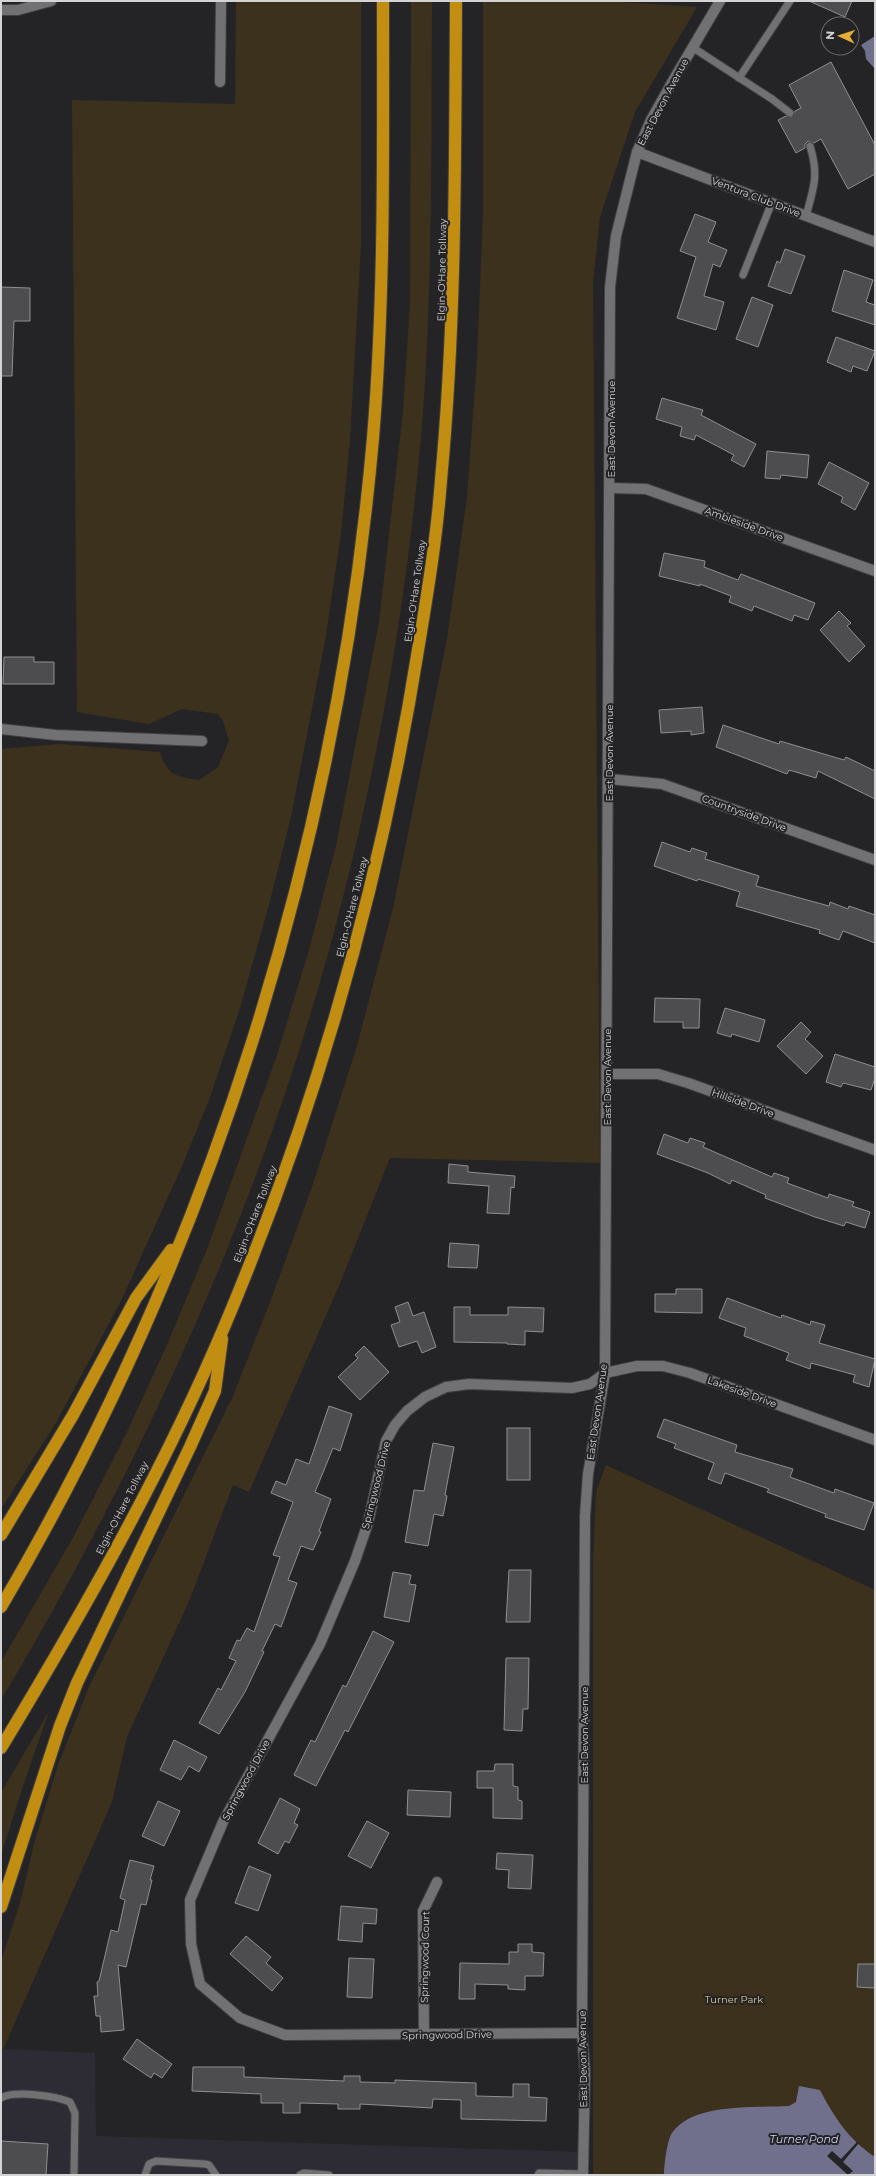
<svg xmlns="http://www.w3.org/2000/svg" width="876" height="2176" viewBox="0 0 876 2176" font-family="Montserrat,sans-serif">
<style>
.built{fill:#2d2c34}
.green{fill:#3c311d}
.water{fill:#71708c}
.pier{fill:#242426}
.building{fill:#4d4d50;stroke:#8f8f92}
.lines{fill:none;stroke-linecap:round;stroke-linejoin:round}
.service-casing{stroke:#414142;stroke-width:9}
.minor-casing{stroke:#414142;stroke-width:12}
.motorway-casing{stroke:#414142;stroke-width:14}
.service{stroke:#717174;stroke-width:7}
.minor{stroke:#717174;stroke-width:10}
.motorway{stroke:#c28e11;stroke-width:12}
.labels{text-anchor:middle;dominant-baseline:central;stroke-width:4;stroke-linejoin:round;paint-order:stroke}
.street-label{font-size:10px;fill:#d4d4d5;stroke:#242426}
.park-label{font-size:10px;fill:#e2c694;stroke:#242426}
.water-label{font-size:11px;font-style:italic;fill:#cfcef8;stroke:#242426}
</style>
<rect width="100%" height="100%" fill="#242426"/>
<polygon class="built" points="4,2049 95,2053 96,2136 581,2152 580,2175 1,2175 1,2054"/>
<g class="green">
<path d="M236 1H361V245L350 440 341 534 325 641 291 817 269 905 240 1008 209 1100 182 1166 122 1299 57 1421 1 1509V749L60 744 160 752C167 775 176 777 199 780L218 767 229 741 223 721 218 714 182 709 149 724 77 712 72 100 235 104Z"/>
<path d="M411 1H432C431 138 433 275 423 412 403 669 348 928 258 1170 189 1354 102 1531 1 1700V1662L74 1536 126 1434 166 1347 207 1249 277 1055 309 950 336 846 379 622 403 411 410 304Z"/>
<polygon points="483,1 604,1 697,7 635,112 600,217 593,282 600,1163 390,1158 341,1281 249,1492 233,1485 190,1599 127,1737 112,1802 1,2054 1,1961 20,1903 34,1844 58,1765 89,1687 233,1396 272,1297 312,1187 357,1046 393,908 447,639 467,497 477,360 483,214"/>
<polygon points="606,1465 875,1590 875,2175 593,2175 593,1564 596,1492"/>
<polygon points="49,1711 24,1783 1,1855 1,1793"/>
</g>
<g class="water">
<polygon points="875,36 875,69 866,59 865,51 861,45"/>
<path d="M799 2086 820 2090C834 2117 849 2140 875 2157V2175H664C664 2166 667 2140 672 2133 693 2102 756 2108 789 2106L796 2102Z"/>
</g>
<polygon class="pier" points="857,2142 859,2143 843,2162 853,2171 848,2175 827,2156 832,2151 841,2159"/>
<g class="building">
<polygon points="809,1 852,1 845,17"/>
<polygon points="831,62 875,145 875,174 848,189 821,139 814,143 808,141 805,144 805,148 796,153 778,120 786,116 792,117 795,111 801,108 789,85"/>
<polygon points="695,214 716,222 708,242 727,250 720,267 713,264 704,296 724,302 716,330 677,318 696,257 680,251"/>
<polygon points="785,249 805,256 791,294 768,286 777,261 780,263"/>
<polygon points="844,270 873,280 866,302 875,305 875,325 832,311"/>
<polygon points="1,287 30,288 30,321 14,321 12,376 1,376"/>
<polygon points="752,297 773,305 758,347 736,339"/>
<polygon points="836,337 875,351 867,371 853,366 851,372 827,362"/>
<polygon points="662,398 703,410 701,415 756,444 744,467 731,460 734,455 696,435 694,440 680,436 682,427 656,419"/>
<polygon points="767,451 809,455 807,478 781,475 780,479 765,478"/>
<polygon points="829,462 869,483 855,510 841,502 843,497 818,484"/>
<polygon points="664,553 705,561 704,567 738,580 741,574 815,603 808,620 794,615 792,621 754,606 752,611 729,602 731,596 700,584 700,586 659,576"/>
<polygon points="839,611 851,623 847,626 865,646 849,662 820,630"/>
<polygon points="4,657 34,657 34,662 54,662 54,684 3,684"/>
<polygon points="702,707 704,733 691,735 691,731 661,733 659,710"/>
<polygon points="723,725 779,744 780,741 844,760 846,757 875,771 875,799 818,771 816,778 789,770 787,774 716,747"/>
<polygon points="662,842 690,852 692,848 707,853 705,859 759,876 756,886 829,906 830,902 848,909 849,906 875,915 875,943 843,931 839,940 819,933 820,930 736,906 740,892 698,879 697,881 654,866"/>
<polygon points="655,998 700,999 699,1028 683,1028 683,1022 654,1022"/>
<polygon points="725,1008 765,1020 759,1042 732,1034 731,1037 717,1033"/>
<polygon points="801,1022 811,1032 805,1039 823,1056 806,1074 777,1046"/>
<polygon points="835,1054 875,1067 875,1078 871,1090 843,1083 841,1087 826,1082"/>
<polygon points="664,1134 688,1143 690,1138 705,1143 703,1147 772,1177 774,1173 789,1178 787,1183 828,1198 829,1194 854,1202 852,1206 870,1212 865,1228 846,1222 844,1226 815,1217 765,1198 766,1195 732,1180 730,1184 708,1173 657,1154"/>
<polygon points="449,1164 468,1166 468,1172 515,1176 514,1188 511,1187 509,1214 487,1213 489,1186 448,1183"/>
<polygon points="450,1243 479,1245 477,1268 448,1267"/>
<polygon points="676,1289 702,1289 702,1313 655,1312 655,1294 676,1294"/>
<polygon points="727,1298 781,1318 782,1315 810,1325 811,1321 825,1325 819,1343 875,1359 869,1387 853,1382 855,1375 811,1363 810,1369 786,1360 789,1353 744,1336 746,1328 719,1318"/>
<polygon points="408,1302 413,1316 424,1312 436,1347 422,1353 417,1341 399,1347 391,1325 400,1322 395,1307"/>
<polygon points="454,1307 470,1307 470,1315 508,1315 508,1307 544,1308 543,1332 525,1331 525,1345 507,1344 507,1343 454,1342"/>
<polygon points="364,1346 389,1372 360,1400 338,1377 358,1358 355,1355"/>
<polygon points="329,1406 352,1414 340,1451 333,1448 315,1492 331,1499 319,1531 321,1532 313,1550 301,1546 288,1580 297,1583 281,1627 275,1624 262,1651 264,1652 245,1692 219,1734 199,1723 218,1688 221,1690 236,1661 229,1658 237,1640 240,1641 247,1628 254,1632 280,1557 273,1555 293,1502 271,1493 276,1481 286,1485 296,1459 309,1464"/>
<polygon points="664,1419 737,1445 735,1452 793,1469 790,1477 834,1493 835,1489 874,1503 864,1530 825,1517 826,1514 767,1492 769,1489 725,1473 721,1484 708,1479 714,1463 674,1448 676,1444 657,1437"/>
<rect x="507" y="1428" width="23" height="52"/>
<polygon points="433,1443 454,1447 445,1495 447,1496 443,1516 434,1514 428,1546 405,1542 414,1490 424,1491"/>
<polygon points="509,1570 531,1570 530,1622 506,1622"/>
<polygon points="393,1572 411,1575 409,1584 416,1585 409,1622 384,1617"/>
<polygon points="373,1631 394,1642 348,1732 345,1730 316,1786 294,1775 311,1740 315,1742 343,1685 346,1687"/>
<polygon points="506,1658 529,1658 528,1709 523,1709 522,1731 504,1730"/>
<polygon points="174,1740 207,1757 199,1772 189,1766 181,1780 160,1770"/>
<polygon points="495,1764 513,1764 513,1786 518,1787 518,1800 522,1801 522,1819 493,1818 493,1788 477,1788 477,1771 494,1771"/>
<polygon points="408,1790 451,1792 450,1817 407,1815"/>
<polygon points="280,1798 300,1809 294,1823 298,1825 289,1843 285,1841 278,1854 258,1843"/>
<polygon points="158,1801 180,1811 164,1846 142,1836"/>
<polygon points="367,1821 389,1833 371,1868 348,1856"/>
<polygon points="497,1853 533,1855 531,1889 508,1888 509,1870 496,1869"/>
<polygon points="130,1860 154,1866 150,1880 152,1880 146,1905 141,1904 126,1967 118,1965 124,2030 101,2032 100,2016 96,2016 94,1996 98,1996 97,1982 99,1981 111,1930 118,1932 125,1900 120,1898"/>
<polygon points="249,1866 271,1875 258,1911 235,1903"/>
<polygon points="341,1906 377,1909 376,1924 363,1923 362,1942 338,1940"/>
<polygon points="246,1936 271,1957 266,1963 283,1978 272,1991 230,1954"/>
<polygon points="518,1944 532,1944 532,1952 544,1953 543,1976 525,1976 525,1990 508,1989 508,1985 475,1984 475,1999 459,1999 460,1963 509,1964 509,1952 518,1952"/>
<polygon points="349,1958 374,1959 372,1998 347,1997"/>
<polygon points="858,1964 875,1964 875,1988 857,1987"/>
<polygon points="137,2039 172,2064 162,2078 154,2073 151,2078 123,2059"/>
<polygon points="193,2067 244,2067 244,2077 344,2081 344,2076 360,2076 360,2082 395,2083 395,2080 476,2083 476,2096 513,2097 513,2084 529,2084 529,2097 547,2098 546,2121 461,2119 461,2100 433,2099 432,2108 360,2104 360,2109 338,2109 338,2104 300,2103 300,2113 283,2113 283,2103 261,2103 261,2094 192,2091"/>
<polygon points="1,2141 48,2144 46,2175 1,2175"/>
</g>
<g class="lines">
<g class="service-casing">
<g id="service">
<polyline points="692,47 772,99 790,113"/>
<polyline points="739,78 790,1"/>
<path d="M806 216C814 187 819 175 810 146"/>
<polyline points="743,275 772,202"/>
<path d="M1 2098C14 2090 56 2096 70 2102L75 2113 74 2175"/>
<polyline points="145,2175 149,2164 156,2161 205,2164 209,2165 216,2175"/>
<polyline points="300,2175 304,2173 329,2175"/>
<polyline points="538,2175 539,2173 583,2174"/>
</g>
</g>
<g class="minor-casing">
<g id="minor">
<polyline points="1,10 18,10 51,1"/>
<polyline points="220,82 221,1"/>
<polyline points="637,152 875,242"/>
<polyline points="611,488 646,489 875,571"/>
<polyline points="1,729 56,735 202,741"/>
<polyline points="609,779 662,784 875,860"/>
<polyline points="608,1074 658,1074 688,1083 875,1150"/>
<polyline points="582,2033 285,2035 240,2018 200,1984 191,1944 190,1900 223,1822 320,1644 355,1561 368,1523 386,1441 395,1425 407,1411 425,1397 446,1387 469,1384 572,1388 590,1384 605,1373 637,1366 663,1366 690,1373 875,1440"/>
<polyline points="424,2035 423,1911 437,1882"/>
<polyline points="583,2175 585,2072 582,2033 585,1516 588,1474 605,1373 610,287 616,236 637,152 651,120 674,79 720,1"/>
</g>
</g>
<g class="motorway-casing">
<g id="motorway">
<polyline points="1,1535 73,1415 136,1298 171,1250"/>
<path d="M1 1607C210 1252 337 847 373 438 385 293 383 147 383 1"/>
<path d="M1 1748C83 1612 163 1472 225 1325 317 1107 382 878 419 644 428 590 437 535 441 480 456 320 455 161 456 1"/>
<polyline points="1,1907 60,1726 77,1683 190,1447 215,1391 222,1339"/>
</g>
</g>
<use href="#service" class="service"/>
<use href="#minor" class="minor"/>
<use href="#motorway" class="motorway"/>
</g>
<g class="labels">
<g class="street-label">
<text transform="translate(663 102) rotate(-62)">East Devon Avenue</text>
<text transform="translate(756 197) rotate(21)">Ventura Club Drive</text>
<text transform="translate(442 270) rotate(-89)">Elgin-O'Hare Tollway</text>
<text transform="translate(611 429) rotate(-90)">East Devon Avenue</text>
<text transform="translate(744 524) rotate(20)">Ambleside Drive</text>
<text transform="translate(415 591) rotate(-82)">Elgin-O'Hare Tollway</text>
<text transform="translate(609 753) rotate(-90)">East Devon Avenue</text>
<text transform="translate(744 813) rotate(20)">Countryside Drive</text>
<text transform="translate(352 907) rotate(-76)">Elgin-O'Hare Tollway</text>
<text transform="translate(607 1077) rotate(-90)">East Devon Avenue</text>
<text transform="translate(743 1103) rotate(20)">Hillside Drive</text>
<text transform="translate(255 1214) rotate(-69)">Elgin-O'Hare Tollway</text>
<text transform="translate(742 1392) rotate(20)">Lakeside Drive</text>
<text transform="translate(597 1412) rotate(-82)">East Devon Avenue</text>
<text transform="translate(376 1485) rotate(-76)">Springwood Drive</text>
<text transform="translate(122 1508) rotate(-63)">Elgin-O'Hare Tollway</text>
<text transform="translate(584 1735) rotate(-90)">East Devon Avenue</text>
<text transform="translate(246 1780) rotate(-62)">Springwood Drive</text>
<text transform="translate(425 1957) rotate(-89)">Springwood Court</text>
<text transform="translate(447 2035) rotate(-1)">Springwood Drive</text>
<text transform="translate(583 2059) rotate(-91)">East Devon Avenue</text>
</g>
<g class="park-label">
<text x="734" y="1999">Turner Park</text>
</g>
<g class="water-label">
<text x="804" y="2139">Turner Pond</text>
</g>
</g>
<rect width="876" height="2176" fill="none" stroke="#d4d4d5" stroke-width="4"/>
<g transform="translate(840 36) rotate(273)"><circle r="19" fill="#242426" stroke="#6a6a6c"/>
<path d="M0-3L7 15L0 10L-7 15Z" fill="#e5ad35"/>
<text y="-6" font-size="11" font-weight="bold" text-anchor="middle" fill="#d4d4d5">N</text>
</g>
</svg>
